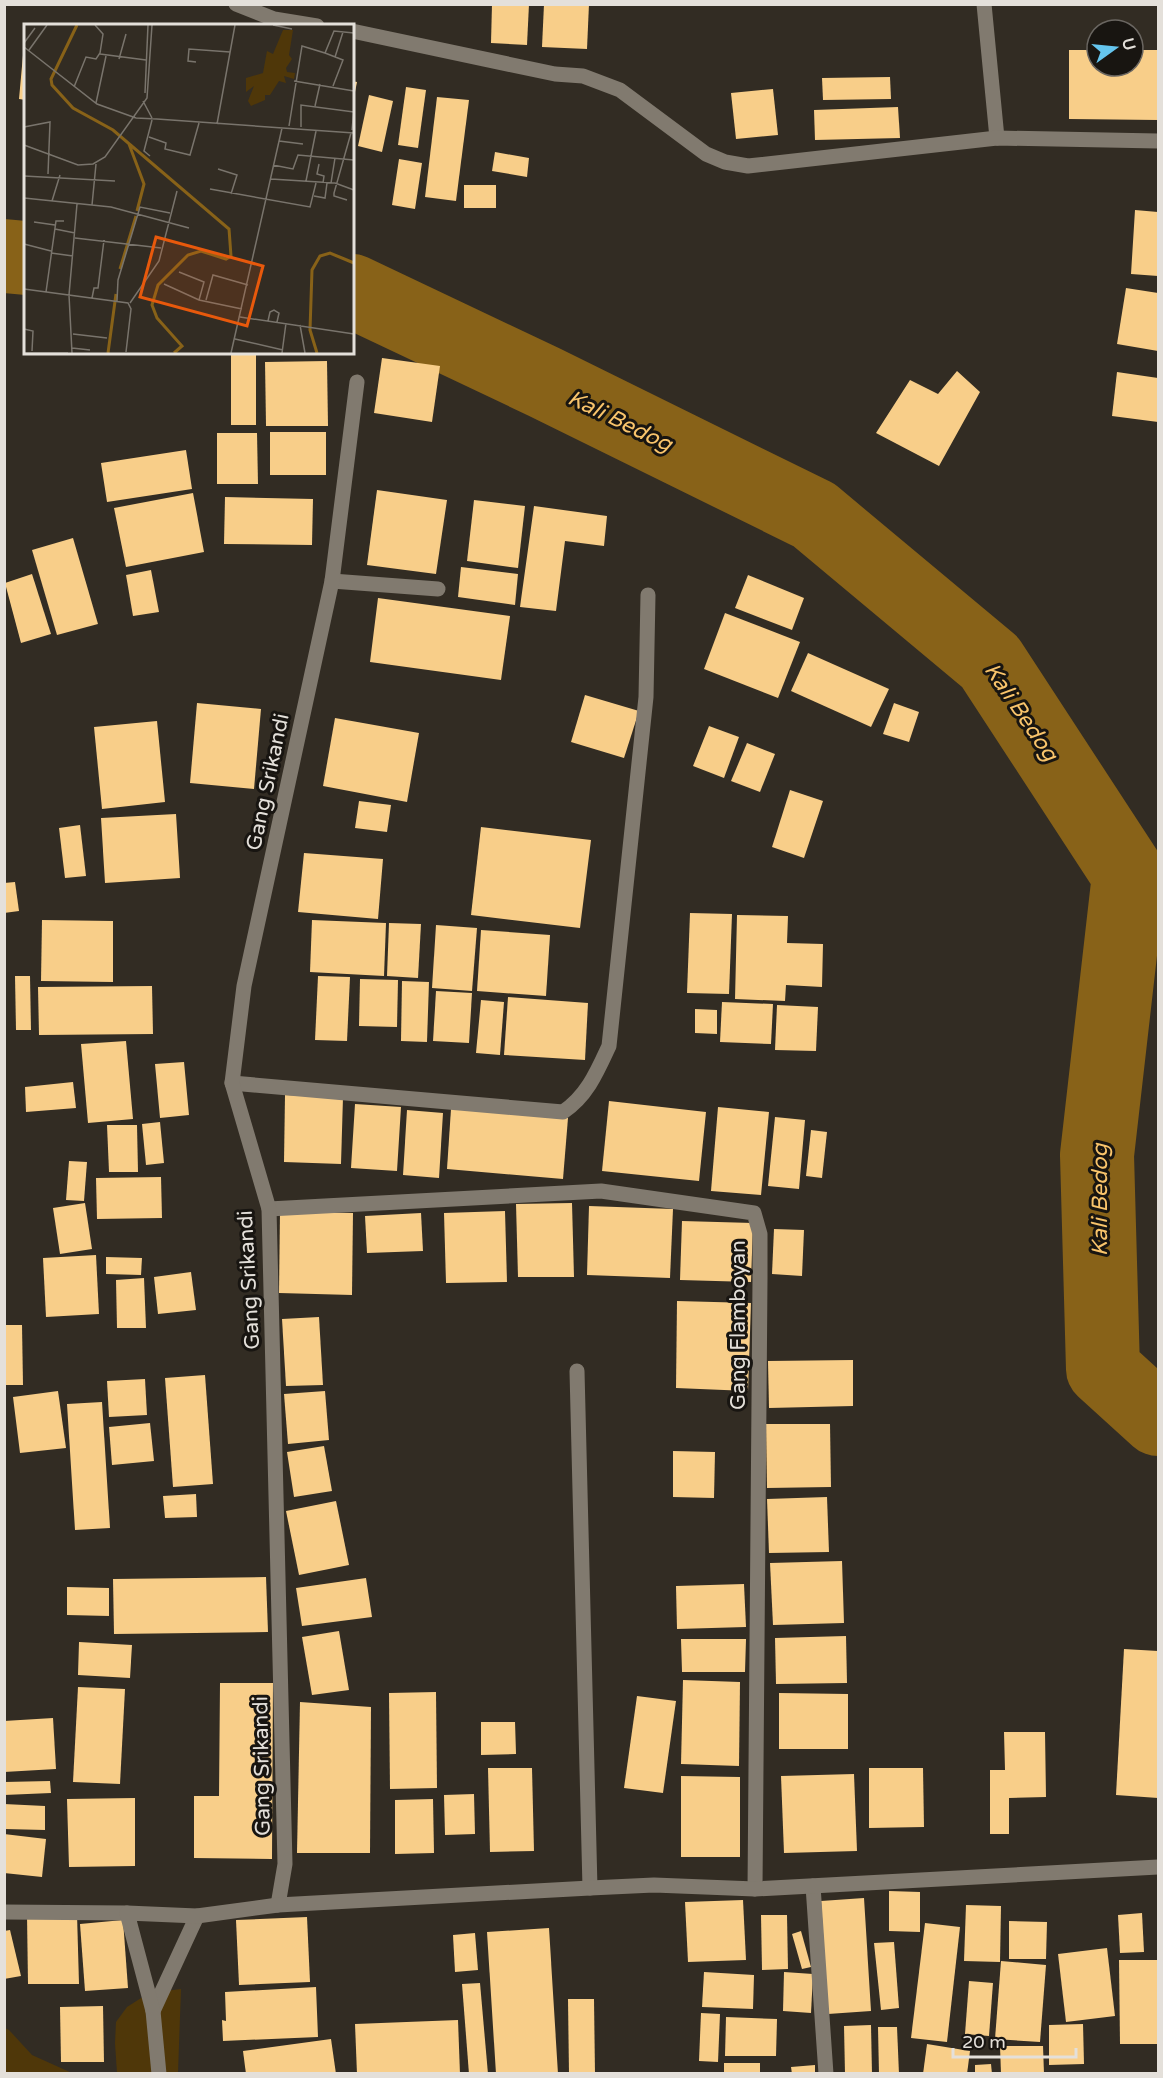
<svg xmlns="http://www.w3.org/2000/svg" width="1163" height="2078" viewBox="0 0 1163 2078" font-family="'Varela Round',sans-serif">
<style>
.green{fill:#4f3709}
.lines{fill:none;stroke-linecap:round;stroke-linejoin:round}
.river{stroke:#886218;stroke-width:74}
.building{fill:#f8ce89}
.service{stroke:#817a6f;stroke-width:15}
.minor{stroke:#817a6f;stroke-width:15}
.tertiary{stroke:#817a6f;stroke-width:15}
.labels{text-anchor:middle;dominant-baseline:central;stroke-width:6;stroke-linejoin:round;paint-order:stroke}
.street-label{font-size:21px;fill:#e4e0da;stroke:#181511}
.water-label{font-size:22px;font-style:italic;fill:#f9c46b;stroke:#181511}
.inset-river{fill:none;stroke:#886218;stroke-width:3}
.inset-road{fill:none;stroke:#79746c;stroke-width:1.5}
.view{fill:#e8590c;fill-opacity:0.15;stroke:#e8590c;stroke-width:3}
.inset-edge{fill:none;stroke:#e4e0da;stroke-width:3}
</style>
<rect width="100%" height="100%" fill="#322c23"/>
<g class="green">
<polygon points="181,1989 178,2073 117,2073 115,2043 116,2022 127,2007 149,1993"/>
<polygon points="5,2028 9,2030 32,2055 72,2073 5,2073"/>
</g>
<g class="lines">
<g class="river">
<polyline points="4,256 26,258"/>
<polyline points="352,291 544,382 814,515 990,662 1129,875 1097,1155 1103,1369 1158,1419"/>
</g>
</g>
<g class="building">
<polygon points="492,4 529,4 527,45 491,43"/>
<polygon points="544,4 589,4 587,49 542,47"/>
<polygon points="1069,50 1097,50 1097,66 1133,66 1133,50 1158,50 1158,120 1069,119"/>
<polygon points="23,55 26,55 26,100 19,99"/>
<polygon points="890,77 891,99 823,100 822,78"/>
<polygon points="352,81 357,82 354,97 352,97"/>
<polygon points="406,87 426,90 418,148 398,145"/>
<polygon points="773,89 778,135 736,139 731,93"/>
<polygon points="369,95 393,101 382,152 358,146"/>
<polygon points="437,97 469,100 456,201 425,197"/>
<polygon points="898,107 900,138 815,140 814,110"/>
<polygon points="495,152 529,158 527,177 492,171"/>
<polygon points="399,159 422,163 415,209 392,205"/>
<rect x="464" y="185" width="32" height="23"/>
<polygon points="1135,210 1158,212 1158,276 1131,274"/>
<polygon points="1126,288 1158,293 1158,351 1117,344"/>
<rect x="231" y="354" width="25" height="71"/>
<polygon points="382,358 440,366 432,422 374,413"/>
<polygon points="327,361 328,426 266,426 265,362"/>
<polygon points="957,371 980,392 939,466 876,433 910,380 938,394"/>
<polygon points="1117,372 1158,378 1158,422 1112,416"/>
<rect x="270" y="432" width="56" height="43"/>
<polygon points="217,433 257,433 258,484 217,484"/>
<polygon points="186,450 192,489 107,502 101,463"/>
<polygon points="377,490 447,500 436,574 367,565"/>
<polygon points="193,493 204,552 126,567 114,508"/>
<polygon points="225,497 313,499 312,545 224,544"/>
<polygon points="474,500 525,506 518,568 467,561"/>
<polygon points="534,506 607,516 604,546 565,541 556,611 520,607"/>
<polygon points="73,538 98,624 57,635 32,550"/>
<polygon points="461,567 518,574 515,605 458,597"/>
<polygon points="151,570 159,612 133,616 126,575"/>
<polygon points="32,574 51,634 21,643 5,583"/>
<polygon points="748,575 804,598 792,630 735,608"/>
<polygon points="378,598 510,616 501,680 370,662"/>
<polygon points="725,613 800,642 778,698 704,669"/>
<polygon points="808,653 889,689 871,727 791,691"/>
<polygon points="585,695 639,711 624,758 571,742"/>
<polygon points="197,703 261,709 254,789 190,783"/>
<polygon points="894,703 919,712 909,742 883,734"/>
<polygon points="335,718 419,733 407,802 323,786"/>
<polygon points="157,721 165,802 102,809 94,727"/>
<polygon points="709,726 739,737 724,778 693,766"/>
<polygon points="747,743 775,754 760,792 731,781"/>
<polygon points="790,790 823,801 804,858 772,847"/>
<polygon points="359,801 391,805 387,832 355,828"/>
<polygon points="176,814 180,878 105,883 101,818"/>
<polygon points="80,825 86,876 65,878 59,828"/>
<polygon points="481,827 591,840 580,928 471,915"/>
<polygon points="304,853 383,859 378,919 298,912"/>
<polygon points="15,882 19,911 4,913 4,883"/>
<polygon points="690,913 732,914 729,994 687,993"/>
<polygon points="737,915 788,916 787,943 823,944 822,987 786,985 785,1001 735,999"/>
<polygon points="42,920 113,921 113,982 41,981"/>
<polygon points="312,920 386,923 384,976 310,972"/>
<polygon points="389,923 421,924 418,978 387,976"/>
<polygon points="436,925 477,928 472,991 432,988"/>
<polygon points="481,930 550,935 546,996 477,991"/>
<polygon points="15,976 30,976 31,1030 16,1030"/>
<polygon points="318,976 350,977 347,1041 315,1040"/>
<polygon points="360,979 398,980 397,1027 359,1026"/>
<polygon points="402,981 429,982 427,1042 401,1041"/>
<polygon points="152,986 153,1034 39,1035 38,987"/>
<polygon points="436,991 472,993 469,1043 433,1041"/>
<polygon points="508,997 588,1003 585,1060 504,1055"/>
<polygon points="481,1000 504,1002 500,1055 476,1053"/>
<polygon points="722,1002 773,1004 771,1044 720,1042"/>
<polygon points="777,1005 818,1007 816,1051 775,1050"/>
<polygon points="695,1009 717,1010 717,1034 695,1033"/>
<polygon points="126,1041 133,1119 88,1123 81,1044"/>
<polygon points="184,1062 189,1115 160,1118 155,1064"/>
<polygon points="73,1082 76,1108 26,1112 25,1087"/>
<polygon points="285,1095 343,1097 341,1164 284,1162"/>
<polygon points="609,1101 706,1112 699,1181 602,1171"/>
<polygon points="355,1104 401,1107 397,1171 351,1168"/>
<polygon points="718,1107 769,1112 761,1195 711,1191"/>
<polygon points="451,1109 568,1118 563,1179 447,1169"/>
<polygon points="407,1110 443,1113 439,1178 403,1175"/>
<polygon points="775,1117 805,1120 799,1189 768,1186"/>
<polygon points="160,1122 164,1163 146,1165 142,1124"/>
<polygon points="107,1125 137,1125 138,1172 109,1172"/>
<polygon points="811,1130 827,1132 822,1178 806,1176"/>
<polygon points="69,1161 87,1162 84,1201 66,1200"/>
<polygon points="161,1177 162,1218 97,1219 96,1178"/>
<polygon points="85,1203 92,1249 60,1254 53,1208"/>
<polygon points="572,1203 574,1277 518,1277 516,1204"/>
<polygon points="589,1206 673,1209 670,1278 587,1275"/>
<polygon points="505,1211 507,1282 446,1283 444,1213"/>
<polygon points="280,1212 353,1213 352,1295 279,1293"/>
<polygon points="421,1213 423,1251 367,1253 365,1216"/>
<polygon points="682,1221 753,1223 751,1282 680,1280"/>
<polygon points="774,1229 804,1230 802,1276 772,1274"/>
<polygon points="96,1255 99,1314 46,1317 43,1258"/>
<polygon points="106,1257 142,1258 141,1275 106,1274"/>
<polygon points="191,1272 196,1310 158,1314 154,1277"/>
<polygon points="144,1278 146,1328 117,1328 116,1280"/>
<polygon points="677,1301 751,1303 748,1391 676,1388"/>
<polygon points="319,1317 323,1385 286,1386 282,1319"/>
<polygon points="4,1325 22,1325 23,1385 4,1385"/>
<polygon points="853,1360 853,1406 769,1408 768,1361"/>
<polygon points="205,1375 213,1484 173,1487 165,1378"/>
<polygon points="145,1379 147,1415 109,1417 107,1381"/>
<polygon points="58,1391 66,1448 20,1453 13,1397"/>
<polygon points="325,1391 329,1440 288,1444 284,1394"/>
<polygon points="102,1402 110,1528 75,1530 67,1404"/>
<polygon points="150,1423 154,1461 112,1465 109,1427"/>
<polygon points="766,1424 830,1424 831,1487 767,1488"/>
<polygon points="324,1446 332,1491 294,1497 287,1452"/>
<polygon points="673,1451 715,1452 714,1498 673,1497"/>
<polygon points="196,1494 197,1517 165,1518 163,1496"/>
<polygon points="827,1497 829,1552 769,1553 767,1499"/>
<polygon points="336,1501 349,1565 299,1575 286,1511"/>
<polygon points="842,1561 844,1623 773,1625 770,1563"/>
<polygon points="266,1577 268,1632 114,1634 113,1579"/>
<polygon points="366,1578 372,1617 302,1626 296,1588"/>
<polygon points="744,1584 746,1627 677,1629 676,1586"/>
<polygon points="67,1587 109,1588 109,1616 67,1615"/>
<polygon points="339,1631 349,1690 312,1695 302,1637"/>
<polygon points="846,1636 847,1683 776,1684 775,1638"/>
<polygon points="681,1639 746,1639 745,1672 682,1672"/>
<polygon points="79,1642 132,1645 130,1678 78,1675"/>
<polygon points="1124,1649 1158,1651 1158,1798 1116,1795"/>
<polygon points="683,1680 740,1682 739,1766 681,1764"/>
<polygon points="220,1683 273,1683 272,1859 194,1858 194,1796 219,1796"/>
<polygon points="78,1687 125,1689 120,1784 73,1782"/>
<polygon points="436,1692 437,1788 390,1789 389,1693"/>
<polygon points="779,1693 848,1694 848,1749 779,1749"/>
<polygon points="637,1696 676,1701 663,1793 624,1788"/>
<polygon points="300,1702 371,1707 370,1853 297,1853"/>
<polygon points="53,1718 56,1769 4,1772 4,1721"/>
<polygon points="481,1722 515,1722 516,1754 481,1755"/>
<polygon points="1004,1732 1045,1732 1046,1797 1009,1798 1009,1834 990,1834 990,1770 1005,1770"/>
<polygon points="488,1768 532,1768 534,1851 490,1852"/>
<polygon points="869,1768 923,1768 924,1827 869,1828"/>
<polygon points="854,1774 857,1851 784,1853 781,1776"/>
<polygon points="681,1776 740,1777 740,1857 681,1857"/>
<polygon points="50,1781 51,1793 4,1795 4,1782"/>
<polygon points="474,1794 475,1834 445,1835 444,1795"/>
<polygon points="135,1798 135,1866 69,1867 67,1799"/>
<polygon points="433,1799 434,1853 395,1854 395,1800"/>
<polygon points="4,1804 45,1806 45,1830 4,1829"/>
<polygon points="4,1834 46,1839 42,1877 4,1873"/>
<polygon points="889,1891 920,1892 920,1932 889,1931"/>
<polygon points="864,1898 871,2011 828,2014 821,1901"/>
<polygon points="743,1900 746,1960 688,1962 685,1902"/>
<polygon points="966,1905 1001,1906 1000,1962 964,1961"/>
<polygon points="1142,1913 1144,1952 1120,1953 1118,1915"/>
<polygon points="77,1914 79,1984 28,1984 27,1915"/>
<polygon points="761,1915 787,1915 788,1969 762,1970"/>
<polygon points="307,1917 310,1982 239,1985 236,1920"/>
<polygon points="123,1920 128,1988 85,1991 80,1924"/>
<polygon points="1009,1921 1047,1922 1046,1959 1009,1959"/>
<polygon points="925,1923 960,1927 947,2042 911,2038"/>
<polygon points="549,1928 558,2074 496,2074 487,1932"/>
<polygon points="10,1930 21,1976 4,1979 4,1931"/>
<polygon points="801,1931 811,1967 802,1969 792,1934"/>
<polygon points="475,1933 478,1970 455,1972 453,1935"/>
<polygon points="894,1942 899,2008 881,2010 874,1943"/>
<polygon points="1107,1948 1115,2016 1066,2022 1058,1954"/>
<polygon points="1119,1960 1158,1960 1158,2044 1120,2044"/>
<polygon points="1001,1961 1046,1965 1040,2042 995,2039"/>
<polygon points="704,1972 754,1975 753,2009 702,2007"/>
<polygon points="784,1972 813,1974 811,2013 783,2011"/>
<polygon points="969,1981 993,1983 989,2036 965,2034"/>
<polygon points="480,1983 488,2074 469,2074 462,1984"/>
<polygon points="316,1987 318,2037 223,2041 222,2020 226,2021 225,1992"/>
<polygon points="568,1999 594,1999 595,2074 569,2074"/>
<polygon points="103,2006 104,2062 61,2062 60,2007"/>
<polygon points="701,2013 720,2014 718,2062 699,2061"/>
<polygon points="726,2017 777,2019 776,2056 725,2056"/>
<polygon points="458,2020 460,2074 357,2074 355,2024"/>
<polygon points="1083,2024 1084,2064 1049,2065 1049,2025"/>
<polygon points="871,2025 872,2074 845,2074 844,2026"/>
<polygon points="878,2027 897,2027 899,2074 879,2074"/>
<polygon points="331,2039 336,2074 246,2074 243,2051"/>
<polygon points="927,2044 970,2051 967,2074 923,2074"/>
<polygon points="1000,2046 1043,2046 1044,2074 1001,2074"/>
<rect x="724" y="2063" width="36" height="11"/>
<polygon points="991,2064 992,2074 975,2074 975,2065"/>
<polygon points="815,2065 815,2074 792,2074 791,2067"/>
</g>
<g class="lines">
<g class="service">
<polyline points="577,1371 590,1888"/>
<polyline points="813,1886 826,2074"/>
</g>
<g class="minor">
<polyline points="236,4 274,19 317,26"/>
<polyline points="984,4 997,138"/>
<polyline points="352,31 555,74 583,76 620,90 706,154 725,162 748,166 997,138 1158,141"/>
<polyline points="332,581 438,589"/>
<path d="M232 1083 563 1112C587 1096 597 1072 609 1046L646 697 648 595"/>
<polyline points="269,1209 601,1191 754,1213 760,1234 760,1279 755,1889"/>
<polyline points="278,1905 285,1864 269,1209 232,1083 244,986 332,581 357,382"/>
<polyline points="4,1912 127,1913"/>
</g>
<g class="tertiary">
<polyline points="153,2011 197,1916"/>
<polyline points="159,2074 153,2011 127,1913 197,1916 278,1905 590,1888 654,1885 755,1889 1158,1867"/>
</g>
</g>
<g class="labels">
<g class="street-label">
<text transform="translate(268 782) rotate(-78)">Gang Srikandi</text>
<text transform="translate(249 1280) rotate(-93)">Gang Srikandi</text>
<text transform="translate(738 1325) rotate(-90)">Gang Flamboyan</text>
<text transform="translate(262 1766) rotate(-91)">Gang Srikandi</text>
</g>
<g class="water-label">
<text transform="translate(620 421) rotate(26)">Kali Bedog</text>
<text transform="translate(1021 712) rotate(56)">Kali Bedog</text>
<text transform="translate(1100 1200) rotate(-90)">Kali Bedog</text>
</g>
</g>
<g transform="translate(24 24)">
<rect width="330" height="330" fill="#322c23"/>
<path d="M259 6H269L265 31 268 35 262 44 263 48 271 49 270 55 260 52 262 59 255 57 246 71H241V76L227 82 224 77 230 62 222 68V54L239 49 243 27 249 30Z" fill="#4f3709"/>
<path class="inset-river" d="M53 1 27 55 28 61 49 84 89 106 205 205 207 232 202 235 177 227 164 231 134 261 128 281 133 294 158 322 150 329M105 120 120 160 113 187M96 245 112 192M84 329 92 270M293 329 286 306 288 246 296 232 306 229 330 239"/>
<path class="inset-road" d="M249 1 268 5M0 19 11 4M0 23 73 80 112 94M5 26 23 1M301 29 319 36 309 62M76 30 122 36M311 33 319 8M95 35 102 10M172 38 164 37 165 25 206 28M270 57 330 67M50 63 62 33 72 35 76 29 79 10 71 1M121 69 124 1M119 77 128 94M72 79 82 32M291 82 296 60M112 94 133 95M133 95 330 109M193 100 211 1M265 102 278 22 301 29 310 7 330 9M0 103 26 98 24 150M277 103V81L330 88M328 106 330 86M125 113 142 119 141 125 166 131 175 99M255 117 279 120M0 121 54 141 69 140 81 133 123 74 128 1M126 132 120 127 128 96M295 140 293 150 300 152 299 159M249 141 269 145 274 131 330 136M194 145 213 151 207 170M0 152 91 157M247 155 311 159 330 166M282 157 292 107M307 159 311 134M186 165 286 183 292 159M290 172 301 174 303 159M0 174 87 183 165 204M323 176 310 172V169L327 109M28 177 36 151M68 181 72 140M10 198 31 201M31 205 51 209M51 214 137 224M0 220 27 227M27 229 49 232M155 248 180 258 175 276M140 260 175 276 218 285M0 265 104 279 107 285 102 328M22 268 32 197H40M68 274 70 264H74L80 216M182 276 189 251 224 261M93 277 94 256 116 183 146 189M106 279 135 237 153 167M216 293 330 310M244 297 246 288 250 286 255 289 253 298M276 301 281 329M0 305 9 307 8 327M49 310 83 314M211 315 259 326M48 324 66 326M1 329H44M48 329 45 271 53 180M207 329 258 104M258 329 262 299"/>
<path class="view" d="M132 213 239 242 223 302 116 273Z"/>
<rect width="330" height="330" class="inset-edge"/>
</g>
<rect width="1163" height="2078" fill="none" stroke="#e4e0da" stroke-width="12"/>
<g transform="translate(1115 48) rotate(75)"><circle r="28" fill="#181511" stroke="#6a6661" stroke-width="1.5"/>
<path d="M0-4.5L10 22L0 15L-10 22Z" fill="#65c5ee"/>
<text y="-9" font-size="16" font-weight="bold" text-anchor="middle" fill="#e4e0da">U</text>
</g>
<path d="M953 2048v9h123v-9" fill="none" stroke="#e4e0da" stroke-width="3"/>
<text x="962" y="2048" font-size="18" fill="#e4e0da" stroke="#181511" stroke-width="4.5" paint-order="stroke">20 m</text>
</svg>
